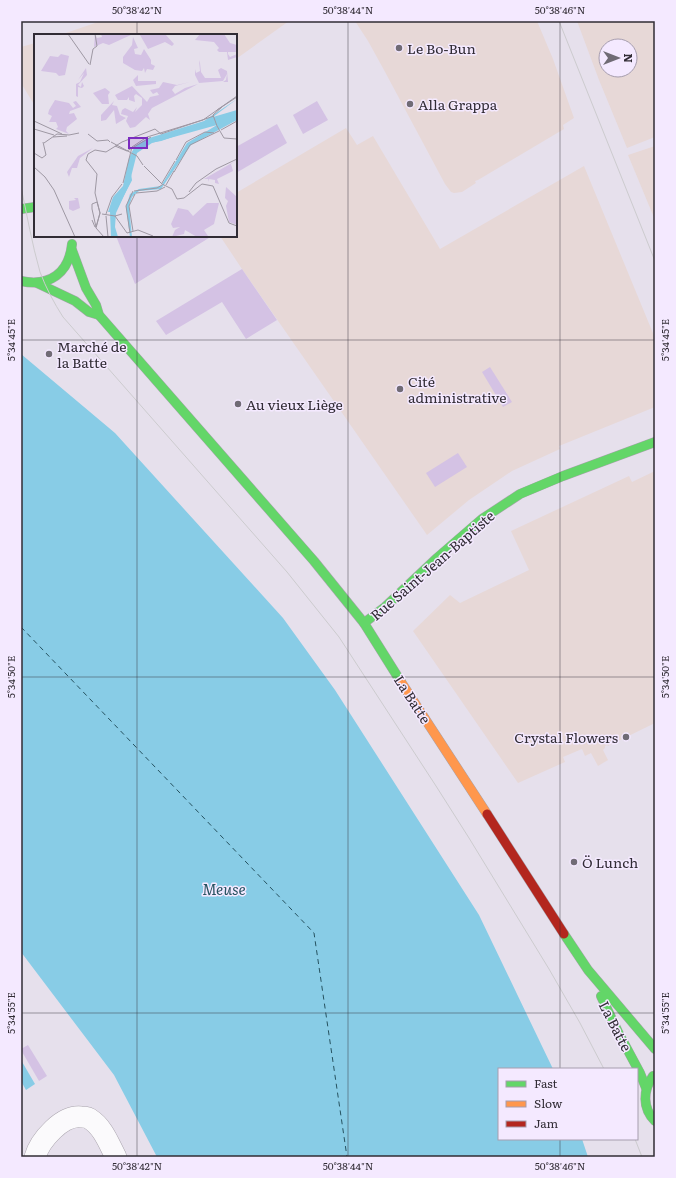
<svg xmlns="http://www.w3.org/2000/svg" width="676" height="1178" viewBox="0 0 676 1178" font-family="Literata,serif">
<style>
.commercial{fill:#e7d8d7;fill-rule:evenodd}
.green{fill:#d4c2e4}
.water{fill:#88cce6}
.lines{fill:none;stroke-linecap:round;stroke-linejoin:round}
.ferry{stroke:#265260;stroke-width:1;stroke-dasharray:5 4;stroke-linecap:butt}
.street-casing{stroke:#a8a3ac;stroke-width:22}
.fast-casing{stroke:#a8a3ac;stroke-width:10}
.slow-casing{stroke:#a8a3ac;stroke-width:10}
.jam-casing{stroke:#a8a3ac;stroke-width:10}
.street{stroke:#fbfafc;stroke-width:21}
.fast{stroke:#63d668;stroke-width:9}
.slow{stroke:#ff974d;stroke-width:9}
.jam{stroke:#b3261e;stroke-width:9}
.tram{stroke:#cccbce;stroke-width:1}
.ticks{fill:none;stroke:#312c35;stroke-width:1;stroke-opacity:0.45}
.poi-dot{fill:#706b75;stroke:#f4e9ff;stroke-width:1.5}
.labels{text-anchor:middle;dominant-baseline:central;stroke-width:3;stroke-linejoin:round;paint-order:stroke}
.poi-label{font-size:14px;fill:#312c35;stroke:#f4e9ff;text-anchor:start}
.street-label{font-size:14px;fill:#312c35;stroke:#f4e9ff}
.water-label{font-size:15px;font-style:italic;fill:#265260;stroke:#f4e9ff}
.inset-river{fill:none;stroke:#88cce6;stroke-width:2}
.inset-road{fill:none;stroke:#9e98a3;stroke-width:1}
.view{fill:#7b2cbf;fill-opacity:0.15;stroke:#7b2cbf;stroke-width:2}
.inset-edge{fill:none;stroke:#312c35;stroke-width:2}
.neatline{fill:none;stroke:#312c35;stroke-width:1.5}
.ticks-label{font-size:10px;text-anchor:middle;fill:#312c35}
</style>
<rect width="100%" height="100%" fill="#e6e0ec"/>
<g class="commercial">
<polygon points="101,21 289,21 236,59 236,35 60,35"/>
<polygon points="355,21 537,21 553,59 574,118 563,125 564,129 478,180 475,181 476,183 462,192 454,193 451,192 445,184 384,70 368,41"/>
<path d="M577 21H655V137L627 148 599 80ZM606 46H630V70H606Z"/>
<polygon points="35,43 35,106 21,83 21,47"/>
<polygon points="346,128 357,145 373,136 440,249 584,166 655,338 655,407 559,446 560,449 512,471 469,500 427,535 242,269 220,236 236,236 236,193"/>
<polygon points="655,146 655,220 628,155"/>
<polygon points="655,471 655,723 608,746 607,745 605,746 605,748 603,750 608,760 598,766 591,753 585,756 582,749 563,757 565,762 518,783 413,631 450,595 460,603 529,570 511,531 629,476 632,482"/>
</g>
<g class="green">
<polygon points="317,101 328,120 303,134 293,115"/>
<polygon points="277,124 287,143 236,173 236,147"/>
<polygon points="116,236 212,236 135,284"/>
<polygon points="242,269 277,320 246,339 222,302 166,335 156,321"/>
<polygon points="490,367 512,402 503,407 482,372"/>
<polygon points="458,453 467,467 435,487 426,473"/>
<polygon points="28,1045 47,1076 39,1081 21,1050 21,1049"/>
</g>
<g class="water">
<polygon points="21,354 115,433 283,618 335,690 479,915 553,1069 499,1069 499,1139 582,1139 588,1157 157,1157 114,1075 21,952"/>
<polygon points="21,1060 35,1084 26,1090 21,1081"/>
</g>
<g class="lines">
<polyline class="ferry" points="21,627 314,933 347,1157"/>
<g class="street-casing">
<path id="street" d="M35 1157C40 1140 62 1115 81 1117 84 1117 88 1117 90 1119 103 1127 109 1144 116 1157"/>
</g>
<g class="fast-casing">
<g id="fast">
<polyline points="21,209 35,207"/>
<polyline points="72,250 86,288 96,305 99,315 314,561 364,623 401,682"/>
<path d="M21 281C50 287 69 273 72 244"/>
<polyline points="37,283 75,301 89,312 99,315"/>
<polyline points="364,623 385,607 437,558 482,519 520,494 563,476 655,442"/>
<polyline points="564,934 588,970 655,1049"/>
<polyline points="601,996 618,1032 640,1073 646,1088"/>
<path d="M653 1076C643 1090 642 1108 655 1121"/>
</g>
</g>
<g class="slow-casing">
<polyline id="slow" points="401,682 487,814"/>
</g>
<g class="jam-casing">
<polyline id="jam" points="487,814 564,934"/>
</g>
<use href="#street" class="street"/>
<use href="#fast" class="fast"/>
<use href="#slow" class="slow"/>
<use href="#jam" class="jam"/>
<g class="tram">
<polyline points="559,21 655,261"/>
<path d="M21 187C27 215 32 244 40 272 46 288 54 303 63 317L287 572 339 637 436 786 469 838 549 969 580 1023 604 1069"/>
<polyline points="635,1139 642,1157"/>
</g>
</g>
<path class="ticks" d="M137 21V35M348 21V1157M560 21V1069M137 236V1157M21 340H655M21 677H655M21 1013H655M560 1139V1157"/>
<g class="poi-dot">
<circle cx="399" cy="48" r="4"/>
<circle cx="410" cy="104" r="4"/>
<circle cx="49" cy="354" r="4"/>
<circle cx="400" cy="389" r="4"/>
<circle cx="238" cy="404" r="4"/>
<circle cx="626" cy="737" r="4"/>
<circle cx="574" cy="862" r="4"/>
</g>
<g class="labels">
<g class="poi-label">
<text x="407" y="48">Le Bo-Bun</text>
<text x="418" y="104">Alla Grappa</text>
<text x="57" y="346">Marché de<tspan x="57" dy="16">la Batte</tspan></text>
<text x="408" y="381">Cité<tspan x="408" dy="16">administrative</tspan></text>
<text x="246" y="404">Au vieux Liège</text>
<text x="618" y="737" text-anchor="end">Crystal Flowers</text>
<text x="582" y="862">Ö Lunch</text>
</g>
<g class="street-label">
<text transform="translate(432 565) rotate(-41)">Rue Saint-Jean-Baptiste</text>
<text transform="translate(413 699) rotate(57)">La Batte</text>
<text transform="translate(616 1026) rotate(63)">La Batte</text>
</g>
<g class="water-label">
<text x="224" y="888">Meuse</text>
</g>
</g>
<g transform="translate(34 34)">
<rect width="203" height="203" fill="#e6e0ec"/>
<path d="M61 0 63 4 68 3 67 0H99L75 11 69 9 60 13ZM131 0 140 10 138 12 131 8 114 15 106 1ZM166 0H190L196 9 203 11V18H194V20L196 23 203 20V23L194 26 193 18H185L183 16 185 14 180 8 161 6ZM99 3 104 14 100 15 101 20 107 21 110 15 117 26V30L121 32 119 36 113 35 111 39 110 34 108 37 101 36 89 29V23L98 11ZM27 20 35 22 31 41 25 42 22 39 7 37 16 22 24 23ZM165 26 166 29 167 38 171 44H187L184 36 187 34 193 37 194 48H189L192 46 193 40 189 47 165 49 161 41V35L162 39 166 37ZM52 34 53 41 44 51 47 53 48 48 50 52 48 54 44 53V63L42 62V50L46 48 50 39 44 46ZM104 41V47H122V50L102 52 99 46ZM129 48 143 51 156 48 141 52 138 56 141 60 151 54 164 50 118 74 114 80 116 86 112 83 101 93 96 94 92 87 94 82 87 80 88 76 91 74 99 78 103 73 101 78 108 71V64L102 60 100 62 101 68 95 66V63L93 66H84L81 61 98 52 113 68 116 63 125 61 123 58 119 60 116 56 125 54ZM71 54 76 58 74 61 75 70H68L59 59ZM21 66 35 69 39 74 42 72 39 68 42 67 47 73 36 77 35 80 40 79 43 85 33 93 32 97 35 100 22 95 24 93 22 88H15L18 82 14 80 15 76ZM80 67 78 71 83 72 86 81 92 84 82 90 80 76 72 86 67 87V81ZM59 114 46 124 43 134H38L35 143 33 138 44 122ZM203 126 197 130 199 137 183 145 185 150 181 149V146L175 145V148L174 145H170ZM192 153 203 163V191L195 188 192 172 194 167 191 164ZM40 164H44L46 174 39 177 35 175V167L42 166ZM173 169H185L180 190 170 196 174 202 163 203 151 196 150 200 138 203 141 196 146 193 139 194 137 190 144 174 154 176 159 182Z" fill="#d4c2e4"/>
<path d="M203 65 179 83 203 76V86L157 111 127 155 105 157 98 163 95 172 98 203H96L92 173 96 160 105 155 127 152 153 109 183 91 118 109 103 119 95 151 82 179 81 193 84 203H77L76 178H74L79 163 89 152 95 124 101 112 112 105 170 87Z" fill="#88cce6"/>
<path class="inset-river" d="M99 118 109 109 127 106 203 79M79 180 97 146 95 134M78 203 79 184"/>
<path class="inset-road" d="M34 0 55 30M61 0 63 12M56 31 59 15 63 12M188 73 179 81 183 92 190 104 203 105M183 76 203 63M0 87 28 100M0 95 20 101M187 96 203 87M54 100 63 107 74 106 76 108M19 103 33 102M9 108 12 121M77 108 103 122 109 131M10 109 23 100 35 101 45 99M81 112 93 117 117 103M0 119 8 124 12 121M142 126 152 108 171 98 180 99M110 132 128 150 138 155 143 165 150 164 168 150 179 152 195 189 203 192M0 133 11 143 20 156 41 203M140 138 156 111 185 97M89 149 98 113 113 103 169 86 203 62M128 149 141 127M132 151 140 137M100 157 123 154 128 151M155 158 162 149 182 135 203 125M102 159 123 157 131 153M68 180 81 182 88 180M72 180 78 163 88 150M72 182 74 203M81 182 93 199 104 196 119 202M58 186 61 193H62L66 179 63 168 58 170V175L62 193M99 197 95 172 101 160M96 199 92 172 99 157M70 203 62 194 66 179 61 159 63 140 52 126 54 120 61 116 72 118 88 108 121 95 127 100 180 82"/>
<path class="view" d="M95 104H113V114H95Z"/>
<rect width="203" height="203" class="inset-edge"/>
</g>
<rect width="676" height="1178" fill="none" stroke="#f4e9ff" stroke-width="44"/>
<rect x="498" y="1068" width="140" height="72" fill="#f4e9ff" stroke="#a69dae"/>
<rect x="506" y="1081" width="20" height="6" fill="#63d668" stroke="#a69dae"/>
<text x="534" y="1088" font-size="12" fill="#312c35">Fast</text>
<rect x="506" y="1101" width="20" height="6" fill="#ff974d" stroke="#a69dae"/>
<text x="534" y="1108" font-size="12" fill="#312c35">Slow</text>
<rect x="506" y="1121" width="20" height="6" fill="#b3261e" stroke="#a69dae"/>
<text x="534" y="1128" font-size="12" fill="#312c35">Jam</text>
<g transform="translate(618 58) rotate(90)"><circle r="19" fill="#f4e9ff" stroke="#a69dae"/>
<path d="M0-3L7 15L0 10L-7 15Z" fill="#706b75"/>
<text y="-6" font-size="11" font-weight="bold" text-anchor="middle" fill="#312c35">N</text>
</g>
<rect x="22" y="22" width="632" height="1134" class="neatline"/>
<g class="ticks-label">
<text x="137" y="14">50°38'42"N</text>
<text x="348" y="14">50°38'44"N</text>
<text x="560" y="14">50°38'46"N</text>
<text transform="translate(665 340) rotate(-90)" y="4">5°34'45"E</text>
<text transform="translate(11 340) rotate(-90)" y="4">5°34'45"E</text>
<text transform="translate(11 677) rotate(-90)" y="4">5°34'50"E</text>
<text transform="translate(665 677) rotate(-90)" y="4">5°34'50"E</text>
<text transform="translate(11 1013) rotate(-90)" y="4">5°34'55"E</text>
<text transform="translate(665 1013) rotate(-90)" y="4">5°34'55"E</text>
<text x="137" y="1170">50°38'42"N</text>
<text x="348" y="1170">50°38'44"N</text>
<text x="560" y="1170">50°38'46"N</text>
</g>
</svg>
